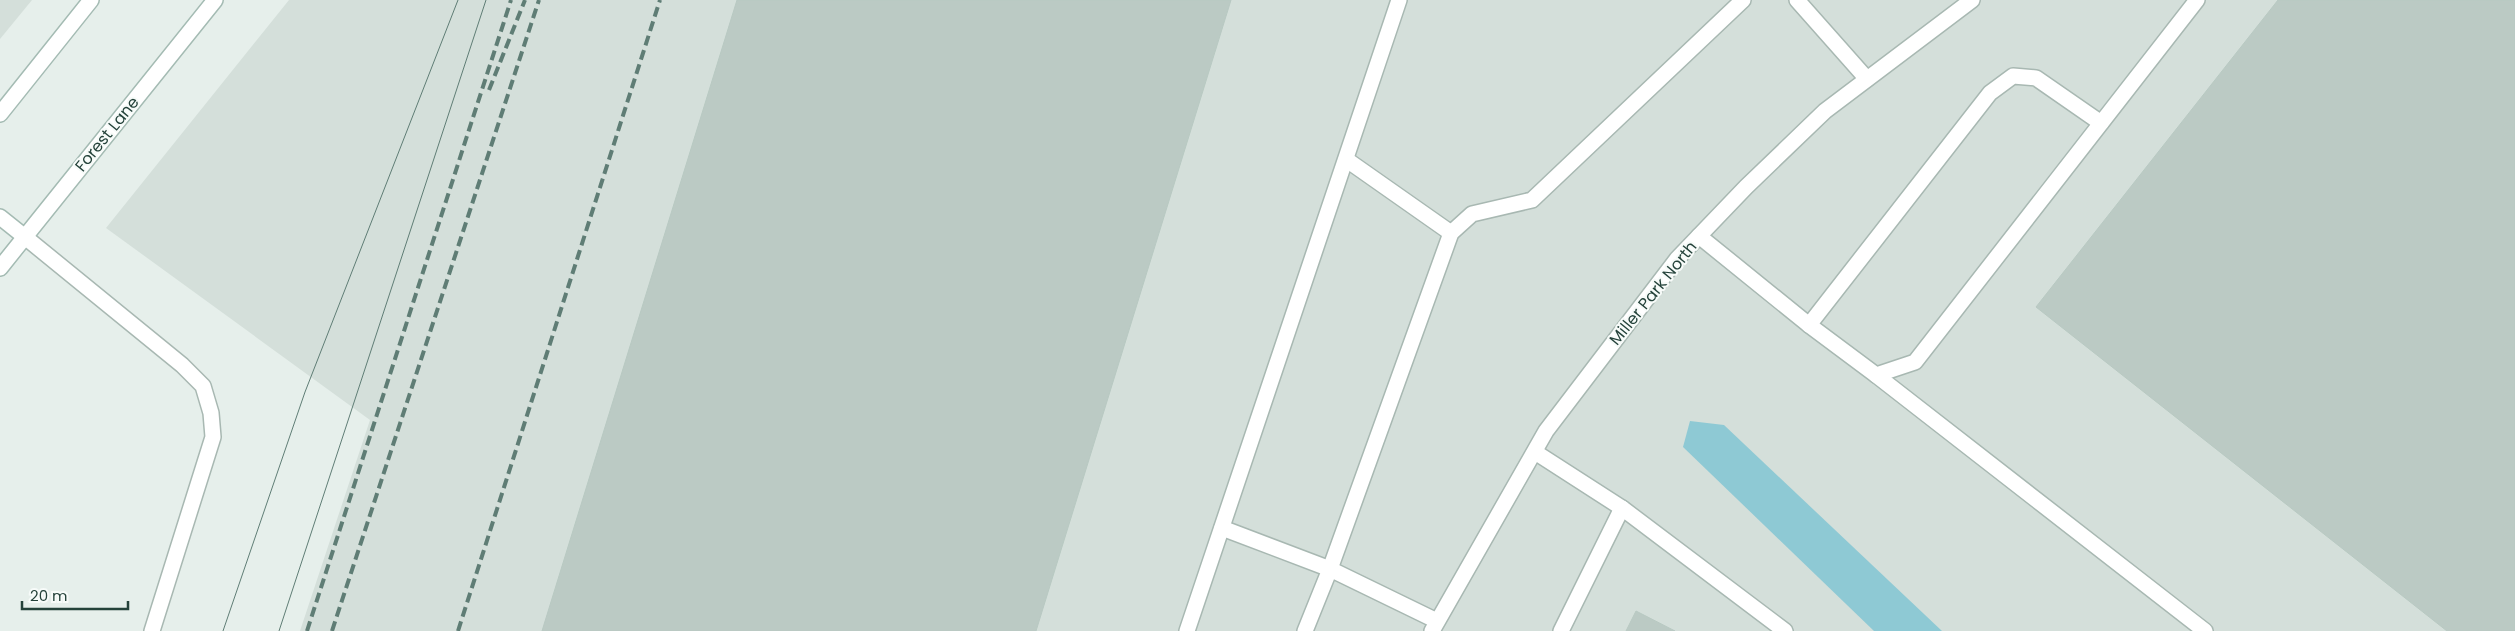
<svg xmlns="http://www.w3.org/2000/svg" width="2515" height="631" viewBox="0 0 2515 631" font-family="Poppins,sans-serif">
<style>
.built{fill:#d4dfda}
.water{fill:#8ec9d4}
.building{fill:#bbcac4;stroke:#b8c9c2}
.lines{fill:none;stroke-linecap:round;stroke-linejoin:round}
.service-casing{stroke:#a8b8b2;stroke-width:18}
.minor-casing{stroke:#a8b8b2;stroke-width:18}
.secondary-casing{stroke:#a4bbb3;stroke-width:18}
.service{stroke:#fff;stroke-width:15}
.minor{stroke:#fff;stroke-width:15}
.secondary{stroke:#fff;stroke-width:15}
.tram{stroke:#5f7d75;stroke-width:1}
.rail{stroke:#5f7d75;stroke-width:4;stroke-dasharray:10 5;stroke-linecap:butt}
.labels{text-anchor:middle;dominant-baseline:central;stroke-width:4;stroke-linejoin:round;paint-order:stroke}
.street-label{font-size:16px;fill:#24423a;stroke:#f7fbf9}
</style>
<rect width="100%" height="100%" fill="#e6efeb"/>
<g class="built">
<polygon points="0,0 32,0 0,39"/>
<polygon points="289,0 2515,0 2515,631 300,631 370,420 106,228"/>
</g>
<polygon class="water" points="1690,421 1724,425 1942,631 1874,631 1683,447"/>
<g class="building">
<polygon points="737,0 1231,0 1036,631 542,631"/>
<polygon points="2278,0 2515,0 2515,631 2447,631 2036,307"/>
<polygon points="1636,611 1675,631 1626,631"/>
</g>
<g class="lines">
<g class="service-casing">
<g id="service">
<polyline points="1797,0 1867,79"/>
<polyline points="1347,160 1451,233"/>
<polyline points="1699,236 1809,325 1876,375 1915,362 2197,0"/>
<polyline points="25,237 182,365 203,386 211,413 213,437 152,631"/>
<polyline points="1809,325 1990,93 2013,76 2036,78 2101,123"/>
<polyline points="1876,375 2205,631"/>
<polyline points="1535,452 1622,508 1785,631"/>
<polyline points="1222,528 1330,569 1437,621"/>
<polyline points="1187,631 1399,0"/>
<polyline points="1305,631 1330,569 1451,233 1472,214 1532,200 1743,0"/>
<polyline points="1561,631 1622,508"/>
</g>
</g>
<g class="minor-casing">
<polyline id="minor" points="1432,631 1546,431 1677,259 1746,187 1825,111 1972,0"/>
</g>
<g class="secondary-casing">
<g id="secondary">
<polyline points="0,114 91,0"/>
<polyline points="0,217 25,237"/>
<polyline points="0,268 215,0"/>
</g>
</g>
<use href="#service" class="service"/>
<use href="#minor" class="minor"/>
<use href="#secondary" class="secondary"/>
<g class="tram">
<polyline points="223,631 305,392 458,0"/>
<polyline points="279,631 486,0"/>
</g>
<g class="rail">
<polyline points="489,90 525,0"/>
<polyline points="307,631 511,0"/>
<polyline points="332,631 539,0"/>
<polyline points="458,631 660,0"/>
</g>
</g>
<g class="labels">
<g class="street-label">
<text transform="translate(107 134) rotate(-51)">Forest Lane</text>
<text transform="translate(1653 293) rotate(-51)">Miller Park North</text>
</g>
</g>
<path d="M22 601v8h106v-8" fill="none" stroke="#24423a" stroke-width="2.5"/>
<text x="30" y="601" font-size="15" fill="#24423a" stroke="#f7fbf9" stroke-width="4" paint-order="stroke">20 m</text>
</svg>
